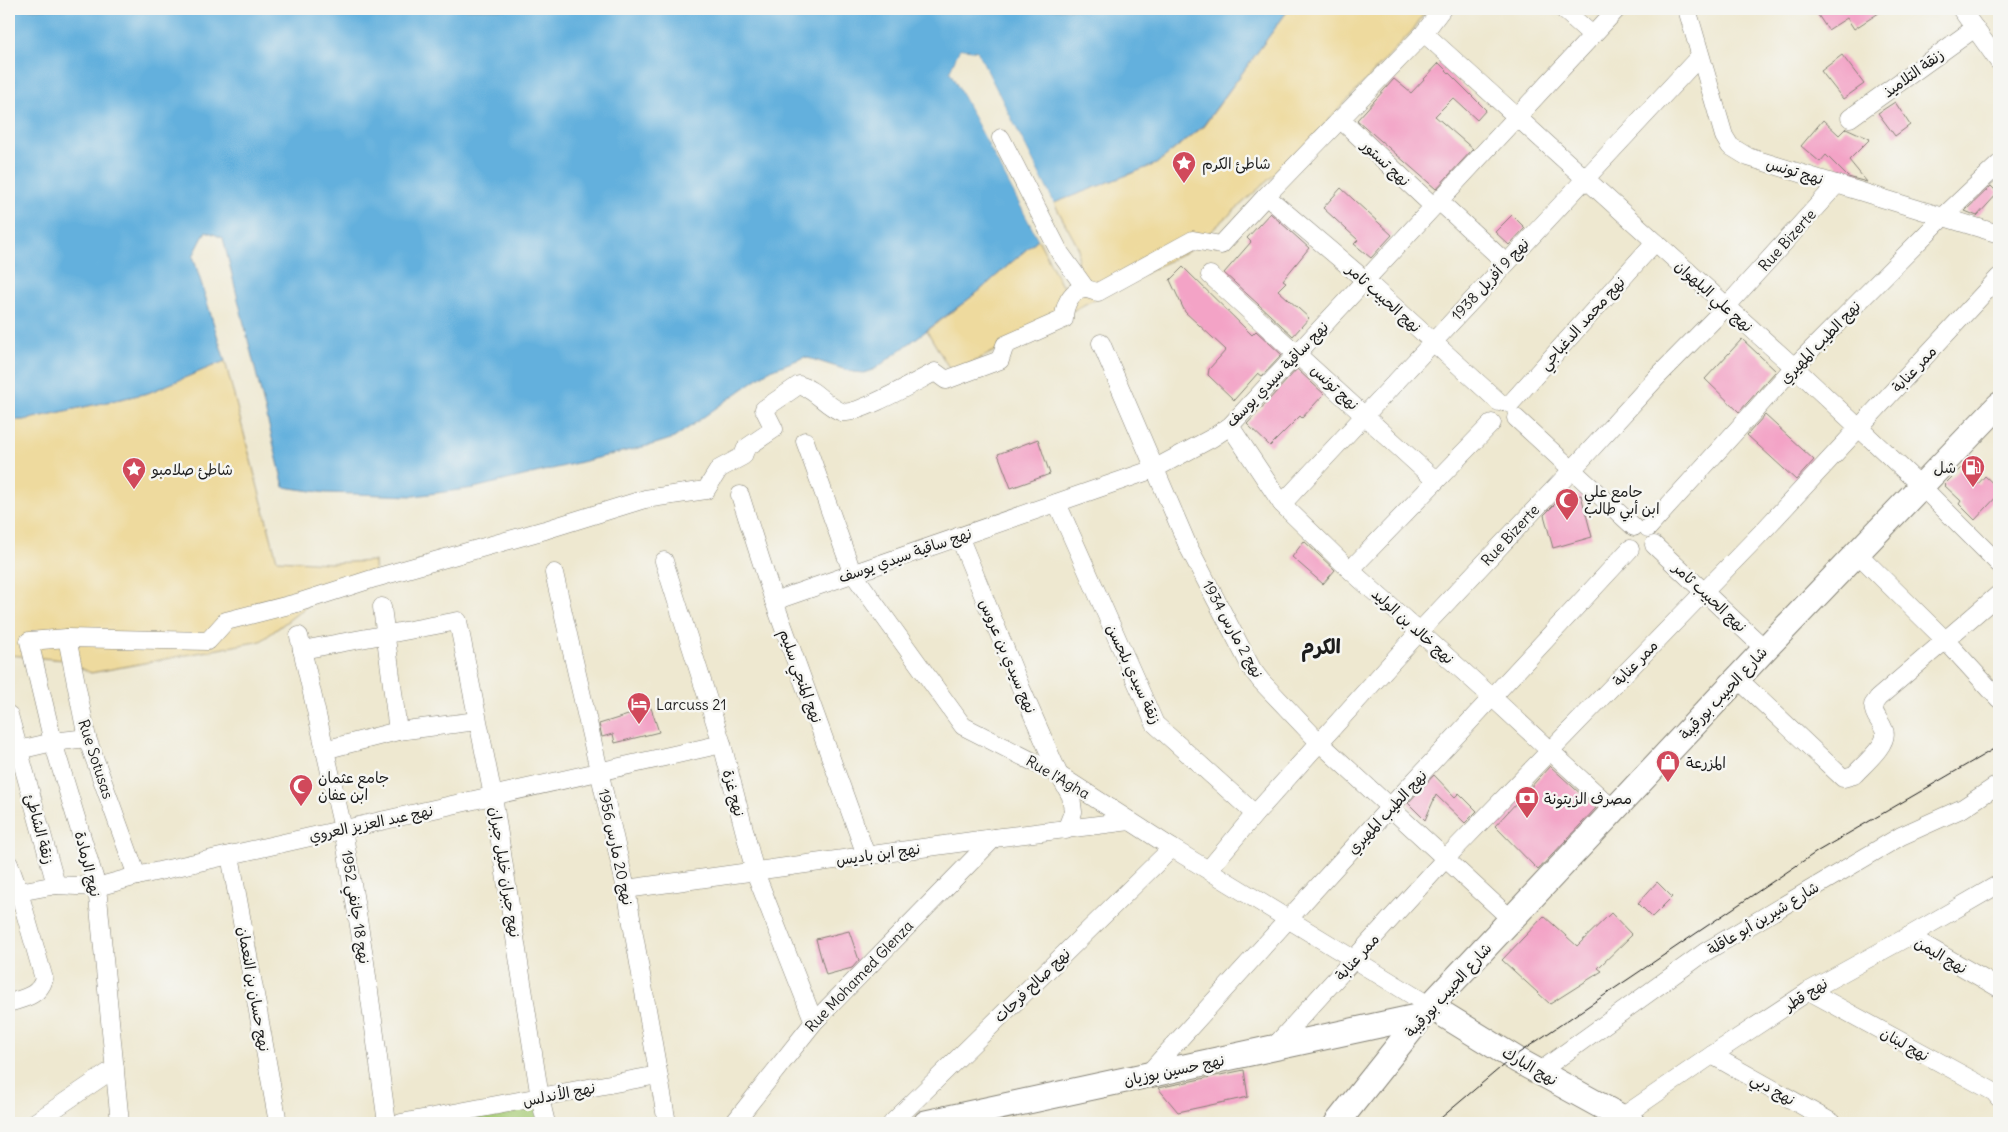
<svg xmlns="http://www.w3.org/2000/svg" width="2008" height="1132" viewBox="0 0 2008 1132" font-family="Delius,'Playpen Sans Arabic',sans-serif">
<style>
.green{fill:#a6cb75;stroke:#617448}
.sand{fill:#eeda9e;stroke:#857b5d}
.water{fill:#64b0dd;stroke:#40667c}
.pier{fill:#eee8d0}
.building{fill:#f3a3c6}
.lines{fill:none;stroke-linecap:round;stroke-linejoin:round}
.street-casing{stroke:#858276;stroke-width:19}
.secondary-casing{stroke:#858276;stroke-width:27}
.street{stroke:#fff;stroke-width:18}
.secondary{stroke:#fff;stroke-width:25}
.tram{stroke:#1c1c1c;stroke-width:1}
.labels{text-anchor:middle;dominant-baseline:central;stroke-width:5;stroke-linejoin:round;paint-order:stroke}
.street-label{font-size:15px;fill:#1c1c1c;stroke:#f6f6f2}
.poi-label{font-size:15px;fill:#1c1c1c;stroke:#f6f6f2;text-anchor:start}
.district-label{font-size:20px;font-weight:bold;fill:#1c1c1c;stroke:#f6f6f2}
</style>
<rect width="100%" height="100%" fill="#f6f6f2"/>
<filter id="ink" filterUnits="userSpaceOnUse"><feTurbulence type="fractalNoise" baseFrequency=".02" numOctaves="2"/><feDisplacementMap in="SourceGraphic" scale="10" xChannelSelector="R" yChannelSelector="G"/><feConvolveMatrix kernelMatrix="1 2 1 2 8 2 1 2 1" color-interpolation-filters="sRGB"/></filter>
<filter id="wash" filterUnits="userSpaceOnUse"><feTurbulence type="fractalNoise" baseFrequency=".0096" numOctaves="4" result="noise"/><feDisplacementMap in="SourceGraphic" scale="20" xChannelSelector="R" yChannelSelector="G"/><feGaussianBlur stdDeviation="1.12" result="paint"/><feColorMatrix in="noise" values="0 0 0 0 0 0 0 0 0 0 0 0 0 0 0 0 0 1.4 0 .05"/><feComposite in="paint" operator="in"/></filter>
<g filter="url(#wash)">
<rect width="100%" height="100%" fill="#eee8d0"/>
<polygon class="green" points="542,1106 545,1123 445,1123"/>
<g class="sand">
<polygon points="1289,9 1427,9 1413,30 1293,158 1190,250 952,373 927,331 978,292 1038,239 1062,286 1074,279 1079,249 1054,203 1156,164 1203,127"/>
<polygon points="225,361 277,560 329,563 374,561 375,583 314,601 261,641 91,673 64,660 9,655 9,420 24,420 148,393"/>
</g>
<polygon class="water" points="9,9 1289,9 1203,126 1156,164 1054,203 977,51 960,49 950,71 1038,239 978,292 875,369 864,373 853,372 805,357 768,371 674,438 655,444 474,488 414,496 326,493 284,487 223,238 206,231 193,256 225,361 148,393 24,420 9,420"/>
<polygon class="pier" points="960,49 977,51 1055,205 1051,204 975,53 961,52 953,71 1040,238 1039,241 950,71"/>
<g id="blocks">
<g class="building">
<polygon points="1814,9 1885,9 1854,29 1847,18 1828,30"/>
<polygon points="1842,55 1864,84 1843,99 1821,71"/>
<polygon points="1439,63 1486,110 1477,120 1453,98 1435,116 1473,149 1436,189 1357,120 1394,79 1411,93"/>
<polygon points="1895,102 1910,125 1895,136 1878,113"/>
<polygon points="1823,120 1839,135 1846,128 1870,139 1849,160 1867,182 1848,177 1826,155 1820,162 1801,146"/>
<polygon points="1991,186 1998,193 1977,216 1965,211"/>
<polygon points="1341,188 1392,235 1371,258 1354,244 1358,240 1323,208"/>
<polygon points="1270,213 1309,248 1283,280 1286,282 1278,290 1309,318 1293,336 1224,273 1251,242 1247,238"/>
<polygon points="1512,215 1525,228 1509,245 1495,232"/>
<polygon points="1183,267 1252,335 1256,331 1282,355 1262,376 1258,373 1234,400 1208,375 1209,369 1226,350 1185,312 1170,280"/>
<polygon points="1742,339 1776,371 1739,412 1705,379"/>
<polygon points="1297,369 1324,394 1302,418 1300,416 1270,446 1247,424"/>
<polygon points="1765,415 1814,460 1796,480 1747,435"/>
<polygon points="1038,439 1050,474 1011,488 998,454"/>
<polygon points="1961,468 1978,484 1985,476 1999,489 1999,494 1975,520 1959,504 1961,501 1944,485"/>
<polygon points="1581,495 1592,537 1553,548 1544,515 1558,501"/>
<polygon points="1304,541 1335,570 1323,584 1292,557"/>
<polygon points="651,708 659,732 615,743 613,734 602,737 599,724"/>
<polygon points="1550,766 1596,808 1538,870 1495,826"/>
<polygon points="1434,775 1455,797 1459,793 1477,811 1465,823 1436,795 1425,820 1408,803"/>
<polygon points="1657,882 1672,897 1652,917 1638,903"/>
<polygon points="1611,913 1632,935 1598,968 1602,971 1550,1004 1502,960 1544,916 1577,946"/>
<polygon points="849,931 859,960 852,968 826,975 816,939"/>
<polygon points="1244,1070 1248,1097 1178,1112 1158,1088"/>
</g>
</g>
</g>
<g filter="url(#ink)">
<use href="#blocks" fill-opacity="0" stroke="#858276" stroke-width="1"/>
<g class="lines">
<g class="street-casing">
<g id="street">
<polyline points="1563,9 1592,35"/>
<polyline points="1687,9 1724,136 1730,146 1748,157 1999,234"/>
<polyline points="1961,9 1999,62"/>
<polyline points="1424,33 1794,367 1921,486 1999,564"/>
<polyline points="1850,118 1975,28"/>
<polyline points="1340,119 1433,206"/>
<polyline points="1001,138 1060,253 1086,289"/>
<polyline points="1266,196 1365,280 1499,402"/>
<polyline points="1439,201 1506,263"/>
<polyline points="1210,275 1436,481"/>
<polyline points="1101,343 1188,546 1252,669 1261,681 1319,742 1512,920"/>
<polyline points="1510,404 1655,242"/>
<polyline points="1516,418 1634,527"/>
<polyline points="1230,426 1282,504 1350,570 1493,698 1614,810"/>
<polyline points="805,441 852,572 963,726 1059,775 1172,848 1430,1006"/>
<polyline points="740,495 774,601 866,855"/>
<polyline points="1057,503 1155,724 1255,814"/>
<polyline points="1282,504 1700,56"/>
<polyline points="1648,528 1794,367 1944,216 1999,164"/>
<polyline points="959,536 1021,688 1059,775 1071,796 1073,812 1066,830"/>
<polyline points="1654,545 1765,649"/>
<polyline points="1856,552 1946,641 1999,699"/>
<polyline points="664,561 722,744 755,872 814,1022"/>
<polyline points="1350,570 1492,423"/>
<polyline points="554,573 626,889 667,1123"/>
<polyline points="774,601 1154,469 1212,438 1230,426 1617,9"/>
<polyline points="382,607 398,731"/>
<polyline points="299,636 343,829 365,962 387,1123"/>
<polyline points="67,638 87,738 137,876"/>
<polyline points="302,650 458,621 493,796 540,1098 546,1123"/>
<path d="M1737 678 1843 778 1854 775C1863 765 1890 743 1884 730 1880 719 1874 718 1873 705L1878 698 1999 594"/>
<polyline points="9,715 56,885"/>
<polyline points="9,750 19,750 53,742 87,738"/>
<polyline points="324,750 398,731 477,721"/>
<polyline points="230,855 278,1123"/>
<path d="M9 864 19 892 44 979C39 996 24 998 9 1003"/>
<polyline points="1209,869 1255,814 1419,632 1572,470 1658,376 1726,307 1837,184"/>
<polyline points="626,889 994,838 1130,821"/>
<polyline points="19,892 56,885 97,887 137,876 722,744"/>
<polyline points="1909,936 1999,988"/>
<polyline points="1809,991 1994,1092 1999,1098"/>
<polyline points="1272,1049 1446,858 1765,529 1999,277"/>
<polyline points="1712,1055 1833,1123"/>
<polyline points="1539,1072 1705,952 1901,836 1963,808 1999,784"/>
<polyline points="1146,1076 1391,806 1630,549"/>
<polyline points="1622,1117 1712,1055 1809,991 1909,936 1999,884"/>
<polyline points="34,1123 115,1068"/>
<path d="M120 1123 97 887 53 742 29 641 67 638 208 641 226 621 297 603 375 578 545 530 645 499 706 490 719 469 743 456 746 448 774 429 764 409 799 385C817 390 825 406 842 412 856 416 919 380 935 372L946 380 1000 360 1005 345 1064 319C1064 307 1070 289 1086 289 1089 289 1094 292 1098 292L1193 240 1221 245 1266 196 1424 33 1442 9"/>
<polyline points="401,1123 658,1075"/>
<polyline points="734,1123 814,1022 994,838"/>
<polyline points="892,1123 1172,848"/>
</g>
</g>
<g class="secondary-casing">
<g id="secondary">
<polyline points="1430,1006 1519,1061 1632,1123"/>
<polyline points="926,1123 1421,1016"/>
<polyline points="1337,1123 1430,1006 1765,649 1999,405"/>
</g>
</g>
<use href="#street" class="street"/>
<use href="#secondary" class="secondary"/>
<polyline class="tram" points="1435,1123 1513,1057 1818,851 1999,746"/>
</g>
</g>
<defs>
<g id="sight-pin" transform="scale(1.25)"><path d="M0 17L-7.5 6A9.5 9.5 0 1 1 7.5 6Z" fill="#d1495b" stroke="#f6f6f2"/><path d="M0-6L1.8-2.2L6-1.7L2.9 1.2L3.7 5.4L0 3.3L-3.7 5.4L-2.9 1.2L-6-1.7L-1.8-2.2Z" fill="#fff"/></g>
<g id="fuel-pin" transform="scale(1.25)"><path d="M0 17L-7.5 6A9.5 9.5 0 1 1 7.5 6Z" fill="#d1495b" stroke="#f6f6f2"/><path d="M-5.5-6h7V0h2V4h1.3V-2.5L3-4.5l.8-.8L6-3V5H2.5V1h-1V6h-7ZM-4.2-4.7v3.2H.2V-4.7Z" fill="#fff"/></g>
<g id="mosque-pin" transform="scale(1.25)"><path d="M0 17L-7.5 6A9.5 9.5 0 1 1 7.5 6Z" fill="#d1495b" stroke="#f6f6f2"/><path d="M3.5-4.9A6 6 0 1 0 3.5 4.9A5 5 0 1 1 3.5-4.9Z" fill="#fff"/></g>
<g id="hotel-pin" transform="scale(1.25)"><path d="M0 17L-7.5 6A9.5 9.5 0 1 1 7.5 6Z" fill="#d1495b" stroke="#f6f6f2"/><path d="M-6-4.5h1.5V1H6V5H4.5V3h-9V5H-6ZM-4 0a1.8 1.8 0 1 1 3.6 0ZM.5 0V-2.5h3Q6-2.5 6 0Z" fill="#fff"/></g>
<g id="shop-pin" transform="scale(1.25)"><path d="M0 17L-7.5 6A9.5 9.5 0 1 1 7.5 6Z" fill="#d1495b" stroke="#f6f6f2"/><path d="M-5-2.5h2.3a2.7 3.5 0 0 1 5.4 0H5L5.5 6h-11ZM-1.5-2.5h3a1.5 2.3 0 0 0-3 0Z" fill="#fff"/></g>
<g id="bank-pin" transform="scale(1.25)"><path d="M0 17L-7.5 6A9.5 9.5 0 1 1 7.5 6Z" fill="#d1495b" stroke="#f6f6f2"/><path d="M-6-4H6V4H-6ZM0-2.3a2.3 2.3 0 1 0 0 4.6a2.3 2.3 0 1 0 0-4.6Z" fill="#fff"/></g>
</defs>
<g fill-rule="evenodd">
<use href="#sight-pin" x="1184" y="163"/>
<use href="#fuel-pin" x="1973" y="467"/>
<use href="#sight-pin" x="134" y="469"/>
<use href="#mosque-pin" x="1567" y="500"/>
<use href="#hotel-pin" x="639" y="704"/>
<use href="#shop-pin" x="1668" y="762"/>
<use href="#mosque-pin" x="301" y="786"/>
<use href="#bank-pin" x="1527" y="798"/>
</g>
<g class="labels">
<g class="street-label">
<text transform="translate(1913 73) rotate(-36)">زنقة التلاميذ</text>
<text transform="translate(1386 163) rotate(43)">نهج تستور</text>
<text transform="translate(1795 171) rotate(17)">نهج تونس</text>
<text transform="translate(1787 240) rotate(-48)">Rue Bizerte</text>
<text transform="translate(1490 279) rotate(-47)">نهج 9 أفريل 1938</text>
<text transform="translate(1714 296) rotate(42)">نهج علي البلهوان</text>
<text transform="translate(1384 298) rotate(42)">نهج الحبيب ثامر</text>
<text transform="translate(1582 323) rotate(-48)">نهج محمد الدغباجي</text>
<text transform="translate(1820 342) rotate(-46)">نهج الطيب المهيري</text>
<text transform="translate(1914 369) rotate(-47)">ممر عنابة</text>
<text transform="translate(1277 374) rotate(-46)">نهج ساقية سيدي يوسف</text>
<text transform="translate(1335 387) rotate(43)">نهج تونس</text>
<text transform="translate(1510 535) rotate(-47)">Rue Bizerte</text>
<text transform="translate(905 555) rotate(-19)">نهج ساقية سيدي يوسف</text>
<text transform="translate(1710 597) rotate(43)">نهج الحبيب ثامر</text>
<text transform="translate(1413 626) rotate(42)">نهج خالد بن الوليد</text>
<text transform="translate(1233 629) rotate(61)">نهج 2 مارس 1934</text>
<text transform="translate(1008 656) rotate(67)">نهج سيدي بن عروس</text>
<text transform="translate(1635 663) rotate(-46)">ممر عنابة</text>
<text transform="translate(1134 674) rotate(65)">زنقة سيدي بلحسن</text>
<text transform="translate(801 676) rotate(70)">نهج المنجي سليم</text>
<text transform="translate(1723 693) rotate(-47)">شارع الحبيب بورقيبة</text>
<text transform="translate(96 759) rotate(72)">Rue Sotusas</text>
<text transform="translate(1058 777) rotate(30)">Rue l'Agha</text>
<text transform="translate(734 793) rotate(75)">نهج غزة</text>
<text transform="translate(1387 812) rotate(-47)">نهج الطيب المهيري</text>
<text transform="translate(371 823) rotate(-12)">نهج عبد العزيز العروي</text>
<text transform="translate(40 829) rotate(75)">زنقة الشاطئ</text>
<text transform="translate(616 847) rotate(78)">نهج 20 مارس 1956</text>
<text transform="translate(878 854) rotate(-8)">نهج ابن باديس</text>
<text transform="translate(88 864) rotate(76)">نهج الرمادة</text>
<text transform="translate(505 872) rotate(81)">نهج جبران خليل جبران</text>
<text transform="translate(356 907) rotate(81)">نهج 18 جانفي 1952</text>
<text transform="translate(1763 918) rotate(-31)">شارع شيرين أبو عاقلة</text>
<text transform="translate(1941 955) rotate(30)">نهج اليمن</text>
<text transform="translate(1357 957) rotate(-48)">ممر عنابة</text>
<text transform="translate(859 976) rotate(-46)">Rue Mohamed Glenza</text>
<text transform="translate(1032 985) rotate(-44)">نهج صالح فرحات</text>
<text transform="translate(254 989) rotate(80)">نهج حسان بن النعمان</text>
<text transform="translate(1448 990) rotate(-48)">شارع الحبيب بورقيبة</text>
<text transform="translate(1806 994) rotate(-32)">نهج قطر</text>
<text transform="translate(1905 1044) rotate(29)">نهج لبنان</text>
<text transform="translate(1530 1066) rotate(30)">نهج البارك</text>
<text transform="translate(1174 1070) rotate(-12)">نهج حسين بوزيان</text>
<text transform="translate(1773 1089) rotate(30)">نهج دبي</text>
<text transform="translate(559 1094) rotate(-11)">نهج الأندلس</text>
</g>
<g class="poi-label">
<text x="1202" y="163">شاطئ الکرم</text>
<text x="1956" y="467" text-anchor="end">شل</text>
<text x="152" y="469">شاطئ صلامبو</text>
<text x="1584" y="491">جامع علي<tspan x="1584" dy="17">ابن أبي طالب</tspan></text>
<text x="656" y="704">Larcuss 21</text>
<text x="1686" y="762">المزرعة</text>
<text x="318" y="777">جامع عثمان<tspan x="318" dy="17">ابن عفان</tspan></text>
<text x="1544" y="798">مصرف الزيتونة</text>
</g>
<g class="district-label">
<text x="1321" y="646">الكرم</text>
</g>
</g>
<rect width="2008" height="1132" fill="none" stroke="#f6f6f2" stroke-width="30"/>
</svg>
